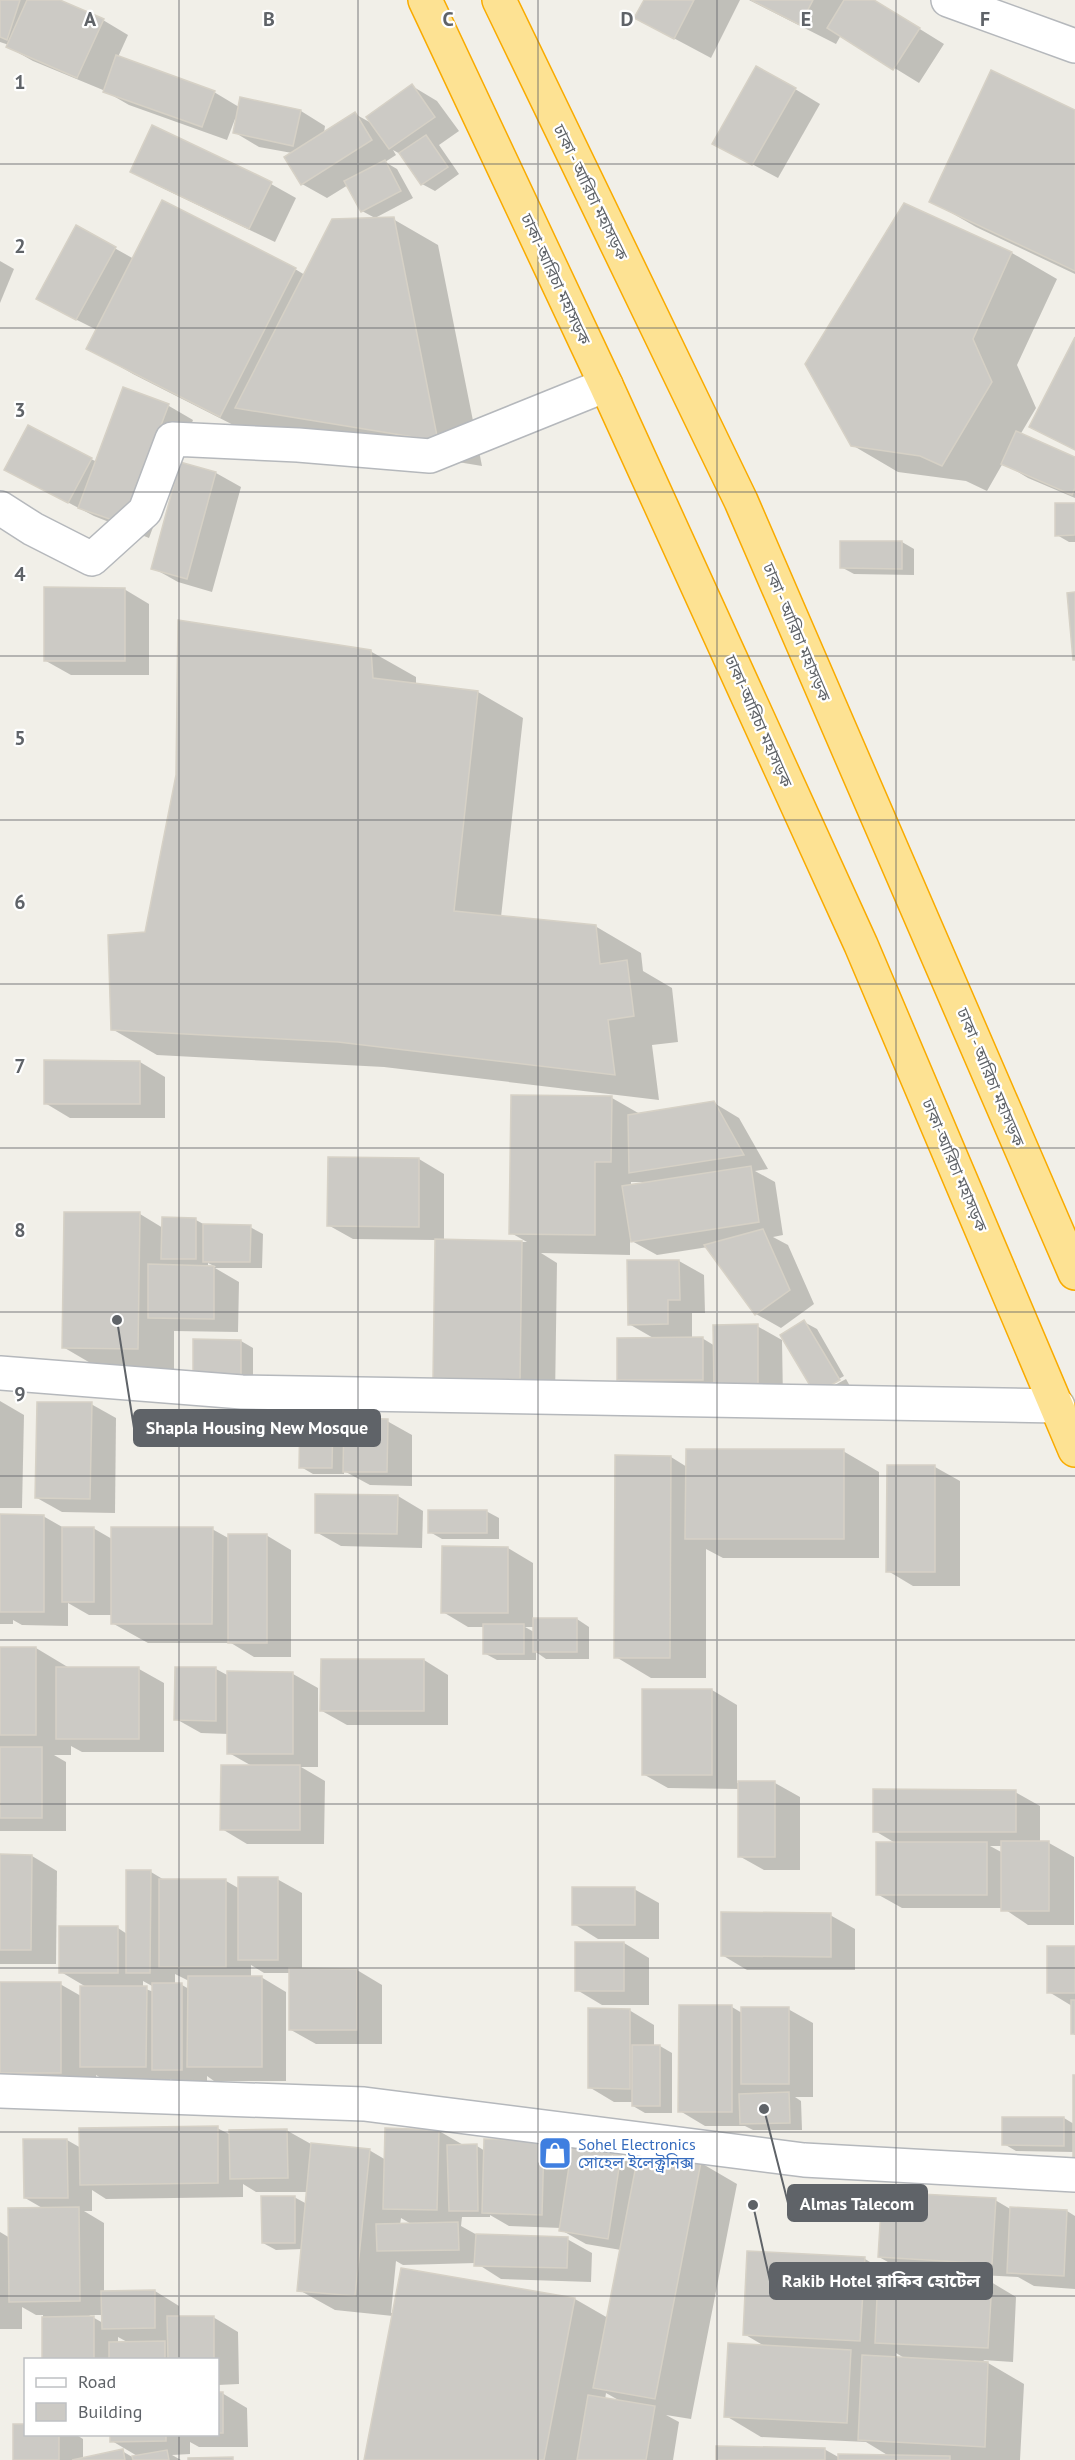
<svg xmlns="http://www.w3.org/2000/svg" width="1075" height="2460" viewBox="0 0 1075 2460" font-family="'PT Sans','Noto Sans Bengali',sans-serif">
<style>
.shadow{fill:#0003;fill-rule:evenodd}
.building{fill:#cccac5;stroke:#d6d1c6;stroke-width:1.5}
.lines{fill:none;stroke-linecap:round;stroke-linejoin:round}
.street-casing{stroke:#b5b8bc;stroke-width:36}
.highway-casing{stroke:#f9ab00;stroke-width:36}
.street{stroke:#fff;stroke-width:33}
.highway{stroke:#fde293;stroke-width:33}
.grid{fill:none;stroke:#5f6368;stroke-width:1.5;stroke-opacity:0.55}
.labels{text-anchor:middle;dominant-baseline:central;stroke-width:4.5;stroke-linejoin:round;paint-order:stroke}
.street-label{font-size:16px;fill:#5f6368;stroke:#fff}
.shop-label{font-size:16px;fill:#366cbe;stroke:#fff;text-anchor:start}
.grid-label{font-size:20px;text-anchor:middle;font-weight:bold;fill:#5f6368;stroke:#fff;stroke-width:4.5;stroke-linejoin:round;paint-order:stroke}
.leader{fill:none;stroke:#5f6368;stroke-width:2}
.callout-dot{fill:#5f6368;stroke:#fff;stroke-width:2}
.callout{fill:#5f6368;stroke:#5f6368;stroke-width:2}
.callout-label{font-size:18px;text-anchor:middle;font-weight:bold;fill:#fff}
</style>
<rect width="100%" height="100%" fill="#f1efe8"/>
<g class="shadow">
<polygon points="0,0 56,0 103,20 128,35 118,57 214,92 239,107 301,111 325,126 324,133 355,114 373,124 412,86 437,101 459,131 439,145 459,174 435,191 422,184 402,155 393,150 396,155 385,162 397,169 413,198 375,218 362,211 348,185 327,198 302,184 292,153 259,147 234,132 237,119 235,119 227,140 129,105 103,90 33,61 8,47 9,45 0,42"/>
<polygon points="645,0 740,0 711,58 636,18"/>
<polygon points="749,0 873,0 944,44 919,83 841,35 836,44"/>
<polygon points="795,89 820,104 778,178 739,157"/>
<polygon points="1075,112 1075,274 976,227 931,201"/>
<polygon points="153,127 271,184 296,198 275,242 156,185 132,171"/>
<polygon points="905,205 1012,253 1057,279 1017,365 1036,408 1020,435 1075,458 1075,498 1028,478 1003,463 987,491 966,481 898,472 852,445"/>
<polygon points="393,219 438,245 482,466 282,433 265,441 133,374 88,348 97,330 63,313 77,227 134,259 295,269 305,275"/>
<polygon points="0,261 14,269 0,303"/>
<polygon points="124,389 169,406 193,420 149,538 94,516 6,470 28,427 97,462"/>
<polygon points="181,464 216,473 241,487 212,592 178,582 153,568"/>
<polygon points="1075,504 1075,542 1069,542 1057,535"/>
<polygon points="841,542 902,542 914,549 914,575 854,574 841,567"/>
<polygon points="124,589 149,604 149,675 71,675 46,661"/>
<polygon points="370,651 416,677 416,685 478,692 523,718 501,917 595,926 641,953 643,971 672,988 678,1042 652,1045 659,1100 384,1067 157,1055 112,1029 146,933"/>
<polygon points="140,1062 165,1077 165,1118 70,1118 45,1103"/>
<path d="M612 1098 640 1114 714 1103 739 1118 768 1169 755 1171 775 1182 783 1235 773 1237 788 1245 814 1304 781 1328 756 1314 708 1247 657 1255 630 1240V1255L541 1253 557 1263 555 1399 470 1397 435 1377 436 1240 353 1239 328 1225 329 1158 419 1159 444 1174V1241L527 1242 511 1233ZM631 1182H646V1184L631 1186Z"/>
<path d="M140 1214 163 1228 196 1220 207 1226 250 1227 263 1234 262 1268H215L239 1282 238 1332 174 1331V1369L99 1368 63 1347ZM208 1263 216 1267H208Z"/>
<polygon points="679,1261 704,1275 705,1313 692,1313 692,1338 702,1338 715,1346 757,1326 782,1340 783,1400 644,1394 619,1380 655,1339 629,1324"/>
<polygon points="804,1322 817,1329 844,1376 820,1390 820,1393 846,1379 851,1388 829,1401 816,1393 782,1335"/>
<polygon points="241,1341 253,1348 253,1382 207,1382"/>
<polygon points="0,1401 24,1415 22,1508 0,1508"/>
<polygon points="91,1404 116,1418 115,1513 62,1512 37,1498"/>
<polygon points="332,1412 346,1420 387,1421 412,1435 412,1486 370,1485 344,1471 344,1474 313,1474 301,1467"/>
<polygon points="843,1451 879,1472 879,1558 723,1558 706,1549 706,1678 651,1678 616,1657 671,1457 687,1467"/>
<polygon points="888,1467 935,1467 960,1481 960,1586 913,1586 888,1571"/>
<polygon points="398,1496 423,1511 422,1548 341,1546 316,1532"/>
<polygon points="486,1511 499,1518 499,1539 442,1539 430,1532"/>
<polygon points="0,1516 43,1516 64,1528 93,1528 112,1539 212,1529 230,1539 266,1535 291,1550 291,1657 254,1657 231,1643 148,1643 112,1623 112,1615 89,1615 68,1603 68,1626 22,1625 13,1620 13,1624 0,1624"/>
<path d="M508 1548 533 1563V1619H577L589 1627V1659H546L536 1652V1660H497L484 1653V1627H468L443 1612ZM525 1627H534V1632Z"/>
<polygon points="0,1648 36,1648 71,1669 139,1669 164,1683 164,1752 82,1752 71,1746 71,1755 54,1755 66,1762 66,1831 0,1831"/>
<polygon points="424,1660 448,1675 448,1725 347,1725 322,1711"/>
<polygon points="216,1669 229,1676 293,1674 318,1688 318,1767 301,1767 325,1781 324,1844 247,1844 222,1829 252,1766 229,1753 229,1734 201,1733 176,1719"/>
<polygon points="712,1690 737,1705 737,1783 775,1783 800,1797 800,1870 764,1870 739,1856 740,1789 668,1788 643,1774"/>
<path d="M1015 1792 1040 1806V1843H1049L1074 1857V1925H1028L1003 1908H902L877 1894 897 1844 875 1831ZM990 1846H1003V1853Z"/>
<polygon points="0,1856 32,1856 57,1871 56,1964 0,1964"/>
<path d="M151 1872 166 1881H226L240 1889 277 1879 302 1893V1970H357L382 1985V2044H316L291 2030V1973H264L251 1965V1977H261L286 1992V2081H214L207 2076V2083H179L170 2079V2081H106L96 2075V2093L0 2088V1983L60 1984 81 1996 88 1988 61 1972 118 1928 127 1934ZM175 1974 189 1981V1989L182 1985H175ZM143 1981 152 1986 154 1992 143 1988Z"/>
<polygon points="634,1889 659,1903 659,1939 598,1939 574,1924"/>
<polygon points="830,1915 855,1929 855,1970 747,1970 722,1955"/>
<polygon points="624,1943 649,1958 649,2005 602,2005 577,1990"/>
<polygon points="1075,1948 1075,2035 1072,2033 1072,2006 1049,1992"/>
<polygon points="732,2007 742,2013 788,2009 813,2023 813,2097 795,2097 801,2101 802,2130 753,2130 745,2126 705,2126 680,2111"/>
<polygon points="629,2010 654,2025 654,2046 660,2046 672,2053 672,2113 645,2113 633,2106 633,2102 614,2102 589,2087"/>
<polygon points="1075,2077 1074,2152 1016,2151 1004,2144 1064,2118 1074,2124"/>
<path d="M217 2128 231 2135 286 2130 311 2144 369 2150 386 2160 387 2130 439 2131 465 2146H477L485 2151 543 2142 568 2157V2172L621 2156 638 2166 701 2163 737 2184 691 2419 666 2415 679 2422 673 2460H366L393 2316 335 2310 299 2290 303 2249 276 2250 263 2243 294 2197 307 2204 308 2192H256L243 2184V2197L106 2199 92 2190V2211H84L104 2223V2292L155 2291 179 2306V2317H213L238 2332 239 2384 218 2385V2360H44L43 2315H36L22 2307V2329H0V2232L10 2238 44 2209 25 2198 67 2140 81 2148ZM490 2215 509 2226 561 2228V2230L586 2244 621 2250 608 2318 575 2299 391 2313 396 2261 403 2265 476 2263 501 2279 591 2282 592 2253 567 2239 479 2236 461 2226 462 2217H490ZM401 2218 413 2225H400ZM89 2315H103V2323ZM118 2337 129 2343H118ZM606 2393 622 2402 605 2400Z"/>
<polygon points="995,2200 1012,2210 1067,2211 1075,2216 1075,2289 1034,2286 1018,2277 904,2271 879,2257"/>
<path d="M865 2259 897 2278 991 2282 1016 2297 1013 2362 983 2360 1024 2384 1020 2460H717L824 2449 840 2458 889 2456 866 2442 761 2437 726 2416 766 2347 744 2334ZM896 2353 906 2359 896 2358Z"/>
<polygon points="218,2393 222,2393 247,2408 248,2447 199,2447 190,2442 190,2454 172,2455 181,2460 15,2460 26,2434 75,2434 83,2439 83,2459 122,2451 134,2458 139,2457 112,2441 112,2434 218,2434"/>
</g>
<g class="building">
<polygon points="0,0 20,0 7,40 0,37"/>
<polygon points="27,0 60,0 104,19 77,78 6,47"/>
<polygon points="644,0 694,0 674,39 634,18"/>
<polygon points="751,0 813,0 800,25"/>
<polygon points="844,0 874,0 920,28 893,70 827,28"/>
<polygon points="116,55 215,91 202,127 103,92"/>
<polygon points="756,66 796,88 752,165 712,144"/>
<polygon points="991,70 1075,110 1075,271 929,202"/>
<polygon points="412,84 435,117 389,149 366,117"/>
<polygon points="240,97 301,110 293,146 233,133"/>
<polygon points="355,112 372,140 301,185 284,157"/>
<polygon points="152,125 272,182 249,229 130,172"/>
<polygon points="426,135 448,167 421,185 399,153"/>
<polygon points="385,160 401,191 361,212 344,181"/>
<polygon points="162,200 296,268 220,417 86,349"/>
<polygon points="904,203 1012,252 973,339 992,382 942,466 920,456 851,446 805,364"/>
<polygon points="394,217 438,441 235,408 332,219"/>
<polygon points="76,225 116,247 76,320 36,299"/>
<polygon points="1075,337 1075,450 1029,427"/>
<polygon points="123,387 169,404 124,524 78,508"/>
<polygon points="28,425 92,458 68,503 4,470"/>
<polygon points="1016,431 1075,457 1075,488 1072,495 1001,464"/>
<polygon points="180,462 216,472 187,579 151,569"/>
<polygon points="1055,503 1075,503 1075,535 1055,536"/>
<polygon points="840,541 902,541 902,569 840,568"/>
<polygon points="44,587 125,588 125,661 44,661"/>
<polygon points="1075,592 1075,660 1073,660 1067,593"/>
<polygon points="178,620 371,650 373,678 478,691 454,911 596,925 600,964 627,960 634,1016 608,1020 615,1075 338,1042 111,1030 108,935 145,932 176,775"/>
<polygon points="44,1060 140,1061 140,1104 44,1104"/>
<polygon points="511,1095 612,1096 611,1162 595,1162 595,1235 509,1234"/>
<polygon points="714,1101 744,1155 629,1173 628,1115"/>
<polygon points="328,1157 419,1158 419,1227 327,1226"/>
<polygon points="751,1166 759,1222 631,1242 622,1186"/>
<polygon points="64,1212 140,1212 138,1349 62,1348"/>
<polygon points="162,1217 196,1218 196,1259 161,1259"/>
<polygon points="203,1224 251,1225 250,1262 203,1262"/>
<polygon points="763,1229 790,1290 755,1315 704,1245"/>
<polygon points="435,1239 522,1241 520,1379 433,1378"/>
<polygon points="627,1260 679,1260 680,1300 668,1300 668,1324 628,1325"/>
<polygon points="148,1264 214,1266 214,1319 148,1318"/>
<polygon points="804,1320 840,1380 815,1394 780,1335"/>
<polygon points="758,1324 758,1386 714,1387 713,1325"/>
<polygon points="703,1337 703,1380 617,1380 617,1338"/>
<polygon points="193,1339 241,1340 241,1375 193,1375"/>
<polygon points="37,1402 92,1402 90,1499 35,1498"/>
<polygon points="300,1411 333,1411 332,1468 299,1468"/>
<polygon points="344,1418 388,1419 387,1472 343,1472"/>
<polygon points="686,1449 844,1449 844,1539 685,1539"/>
<polygon points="615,1455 671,1456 670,1658 614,1658"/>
<polygon points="887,1465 935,1465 935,1572 886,1572"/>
<polygon points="315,1494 398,1495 397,1534 315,1533"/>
<rect x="428" y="1510" width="59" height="23"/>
<polygon points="0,1514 44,1515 44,1612 0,1612"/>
<rect x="62" y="1527" width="32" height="75"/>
<polygon points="111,1527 213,1527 212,1624 111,1624"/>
<rect x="228" y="1534" width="39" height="109"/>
<polygon points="442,1546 508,1547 508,1613 441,1613"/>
<rect x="533" y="1618" width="44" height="34"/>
<rect x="483" y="1624" width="41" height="30"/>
<rect x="0" y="1647" width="36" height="88"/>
<polygon points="321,1659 424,1659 424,1711 320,1711"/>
<rect x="56" y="1667" width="83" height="72"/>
<polygon points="175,1667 216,1667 216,1721 174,1720"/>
<polygon points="227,1671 293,1672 293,1754 227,1754"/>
<rect x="642" y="1689" width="70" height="86"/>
<rect x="0" y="1747" width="42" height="71"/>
<polygon points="221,1765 300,1765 300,1830 220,1830"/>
<rect x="738" y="1781" width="37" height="76"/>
<polygon points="873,1789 1016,1790 1016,1832 873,1832"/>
<rect x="1001" y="1841" width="48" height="70"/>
<rect x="876" y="1842" width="111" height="53"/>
<polygon points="0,1854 32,1855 31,1950 0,1950"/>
<polygon points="126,1870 151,1870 150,1973 126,1973"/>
<rect x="238" y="1877" width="40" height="83"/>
<rect x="159" y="1879" width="67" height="88"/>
<rect x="572" y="1887" width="63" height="38"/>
<polygon points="721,1912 831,1913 831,1957 721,1956"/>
<rect x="59" y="1926" width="59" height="47"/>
<rect x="575" y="1942" width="49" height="49"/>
<rect x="1047" y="1946" width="28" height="47"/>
<polygon points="289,1968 357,1969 357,2030 289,2030"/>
<polygon points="188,1976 262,1976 262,2067 187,2067"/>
<rect x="0" y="1982" width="61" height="91"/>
<rect x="152" y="1983" width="30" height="87"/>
<polygon points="80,1986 147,1986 146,2067 80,2067"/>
<rect x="1071" y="2000" width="4" height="34"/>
<polygon points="679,2005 732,2005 732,2112 678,2112"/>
<rect x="741" y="2007" width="48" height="77"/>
<polygon points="588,2008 630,2009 630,2089 588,2088"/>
<rect x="632" y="2045" width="28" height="61"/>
<rect x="1073" y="2075" width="2" height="86"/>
<polygon points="789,2092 790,2123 740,2124 739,2094"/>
<polygon points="1002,2117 1064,2117 1064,2146 1002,2145"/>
<polygon points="218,2126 218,2183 80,2185 79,2128"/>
<polygon points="385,2128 439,2130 437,2210 383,2209"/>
<polygon points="287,2129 288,2178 230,2179 229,2130"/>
<polygon points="23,2139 67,2139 68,2198 24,2198"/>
<polygon points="484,2139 544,2141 542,2215 482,2213"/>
<polygon points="311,2143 370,2149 355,2296 297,2291"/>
<polygon points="477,2144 478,2211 449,2211 447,2145"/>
<polygon points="572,2147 621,2155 608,2239 559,2231"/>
<polygon points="639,2150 701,2162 655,2399 593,2388"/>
<polygon points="882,2192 996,2198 992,2264 878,2257"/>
<polygon points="261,2196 295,2196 295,2243 262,2243"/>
<polygon points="79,2207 80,2301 9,2302 8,2208"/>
<polygon points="1010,2207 1067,2210 1064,2276 1007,2273"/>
<polygon points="458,2222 459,2250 377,2251 376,2224"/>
<polygon points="476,2234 568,2237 567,2268 474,2266"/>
<polygon points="747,2251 865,2257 860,2341 743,2335"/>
<polygon points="401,2268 575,2298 544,2460 364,2460"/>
<polygon points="878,2275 992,2281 988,2348 875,2343"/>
<polygon points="155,2290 155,2328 102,2329 101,2291"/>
<polygon points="94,2316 94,2360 42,2360 42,2317"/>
<polygon points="167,2316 214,2316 214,2360 168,2360"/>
<polygon points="165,2341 165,2360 109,2360 109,2342"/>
<polygon points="728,2343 851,2350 847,2423 724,2417"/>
<polygon points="862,2355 988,2362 985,2447 858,2440"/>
<rect x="218" y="2392" width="5" height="41"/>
<polygon points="588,2395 655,2406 646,2460 577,2460"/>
<polygon points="13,2424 26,2424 26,2434 59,2434 59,2460 13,2460"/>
<polygon points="110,2434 166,2434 166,2441 110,2442"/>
<polygon points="716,2446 825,2448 825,2460 716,2460"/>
<polygon points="123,2449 125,2460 72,2460"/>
<polygon points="167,2450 169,2460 133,2460 132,2456"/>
<polygon points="838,2454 950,2456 950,2460 838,2460"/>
<polygon points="233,2457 233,2460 188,2460 188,2458"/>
</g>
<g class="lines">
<g class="street-casing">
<g id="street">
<polyline points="948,0 1075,46"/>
<polyline points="0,508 33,529 92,559 145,511 172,439 298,445 430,456 606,385"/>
<polyline points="0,1373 242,1392 1058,1406"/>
<polyline points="0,2091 364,2104 804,2160 1075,2175"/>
</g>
</g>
<g class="highway-casing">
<g id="highway">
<polyline points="425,0 606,385 861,945 1075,1450"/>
<polyline points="499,0 741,501 1075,1273"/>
</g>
</g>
<use href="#street" class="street"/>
<use href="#highway" class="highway"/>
</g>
<path class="grid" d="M179 0V2360M358 0V2460M538 0V2460M717 0V2460M896 0V2460M0 164H1075M0 328H1075M0 492H1075M0 656H1075M0 820H1075M0 984H1075M0 1148H1075M0 1312H1075M0 1476H1075M0 1640H1075M0 1804H1075M0 1968H1075M0 2132H1075M0 2296H1075M179 2434V2460"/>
<defs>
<g id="shop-square" transform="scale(1.725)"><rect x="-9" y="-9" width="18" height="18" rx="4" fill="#3f7fe0" stroke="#fff"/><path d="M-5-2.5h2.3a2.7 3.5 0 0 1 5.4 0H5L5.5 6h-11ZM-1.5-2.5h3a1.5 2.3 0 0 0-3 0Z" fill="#fff"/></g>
</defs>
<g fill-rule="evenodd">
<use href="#shop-square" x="555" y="2153"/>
</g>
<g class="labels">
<g class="street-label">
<text transform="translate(591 192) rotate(64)">ঢাকা - আরিচা মহাসড়ক</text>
<text transform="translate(556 279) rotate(65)">ঢাকা-আরিচা মহাসড়ক</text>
<text transform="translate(797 632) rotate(67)">ঢাকা - আরিচা মহাসড়ক</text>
<text transform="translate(759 721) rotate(66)">ঢাকা-আরিচা মহাসড়ক</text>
<text transform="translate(991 1077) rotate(67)">ঢাকা - আরিচা মহাসড়ক</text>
<text transform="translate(955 1165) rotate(67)">ঢাকা-আরিচা মহাসড়ক</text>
</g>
<g class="shop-label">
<text x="578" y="2144">Sohel Electronics<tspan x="578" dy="18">সোহেল ইলেক্ট্রনিক্স</tspan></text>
</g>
</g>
<g class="grid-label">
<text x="90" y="26">A</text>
<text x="269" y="26">B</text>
<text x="448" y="26">C</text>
<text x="627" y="26">D</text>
<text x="806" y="26">E</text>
<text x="985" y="26">F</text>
<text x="20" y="89">1</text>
<text x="20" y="253">2</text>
<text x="20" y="417">3</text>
<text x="20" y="581">4</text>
<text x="20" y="745">5</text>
<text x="20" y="909">6</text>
<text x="20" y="1073">7</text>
<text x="20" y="1237">8</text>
<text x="20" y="1401">9</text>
</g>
<path class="leader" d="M117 1320L134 1428M764 2109L788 2203M753 2205L770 2281"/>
<g class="callout-dot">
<circle cx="117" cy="1320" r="6"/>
<circle cx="764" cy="2109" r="6"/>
<circle cx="753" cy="2205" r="6"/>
</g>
<g class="callout">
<rect x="134" y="1410" width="246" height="36" rx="6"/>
<rect x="788" y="2185" width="139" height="36" rx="6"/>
<rect x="770" y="2263" width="222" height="36" rx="6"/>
</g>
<g class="callout-label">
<text x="257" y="1434">Shapla Housing New Mosque</text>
<text x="857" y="2210">Almas Talecom</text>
<text x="881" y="2287">Rakib Hotel রাকিব হোটেল</text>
</g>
<rect x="24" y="2358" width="195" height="78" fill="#ffffff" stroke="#bfc1c3" stroke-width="1.5"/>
<rect x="36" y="2378" width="30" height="9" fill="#ffffff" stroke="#bfc1c3" stroke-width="1.5"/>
<text x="78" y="2388" font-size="18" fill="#5f6368">Road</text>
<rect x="36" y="2403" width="30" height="18" fill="#cccac5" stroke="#bfc1c3" stroke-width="1.5"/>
<text x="78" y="2418" font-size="18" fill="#5f6368">Building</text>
</svg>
